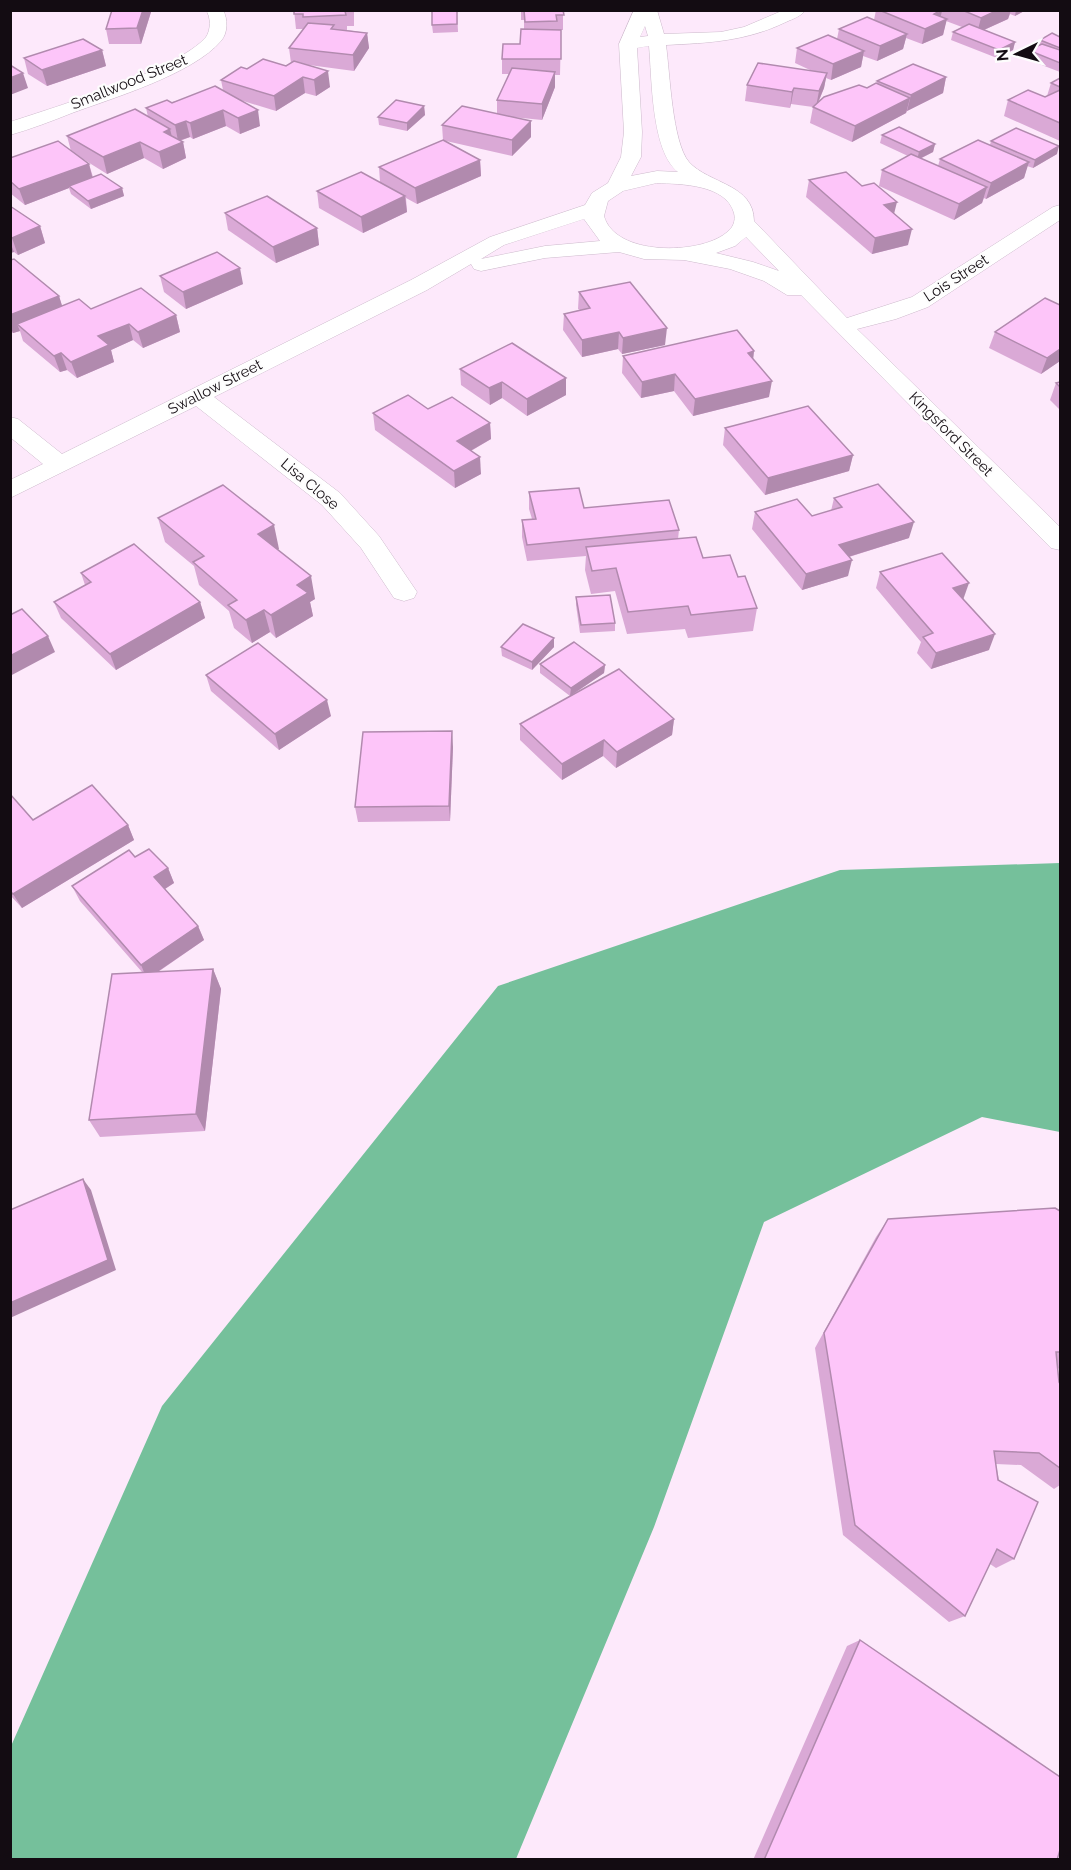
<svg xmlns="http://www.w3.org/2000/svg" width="1071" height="1870" viewBox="0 0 1071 1870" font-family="Raleway,sans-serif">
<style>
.forest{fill:#75c09b}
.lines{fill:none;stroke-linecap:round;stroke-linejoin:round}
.minor-casing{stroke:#cdbacc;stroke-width:1}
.minor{fill:#fff;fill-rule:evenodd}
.wall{fill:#daa9d6}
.shaded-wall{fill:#b18aae}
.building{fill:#fdc5f9;stroke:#b18aae;stroke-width:1.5}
.labels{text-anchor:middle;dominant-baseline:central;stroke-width:4.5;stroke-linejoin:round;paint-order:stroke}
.far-street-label{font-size:15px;fill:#130c12;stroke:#fdfdfd}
</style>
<rect width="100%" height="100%" fill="#fde9fb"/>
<polygon class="forest" points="1060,863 1060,1132 982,1117 764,1222 654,1527 516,1859 11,1859 11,1746 162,1406 498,986 840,870"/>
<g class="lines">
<g class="minor-casing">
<g id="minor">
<path d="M206 10H223C228 19 228 33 221 41 193 74 113 98 72 113 52 121 31 129 10 135V122C55 107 178 70 206 37 211 30 211 17 206 10Z"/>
<path d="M634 10H657L664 34 721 32 744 27 784 10H806C801 16 793 19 786 22 747 41 709 43 666 45 670 73 672 142 689 162 709 184 754 184 754 221L847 318 912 297 1053 207 1060 205V220L928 307 896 319 857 329 1060 527V550L1051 548 801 295H787L764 281 730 269 684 260 644 259 619 252 545 258 481 271 474 269 471 264 427 290 214 397 340 493 379 536 417 592 414 598 404 601 394 598 361 548 322 505 196 406 10 498V480L43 464 10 437V417L18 419 62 454 411 280 490 237 585 205 592 193 608 183 621 157 624 132 619 44ZM645 26 648 36 640 37ZM649 46C652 78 651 151 678 172L657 171 631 176 641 157 642 132 637 48ZM657 183C680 184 726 184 734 213 736 221 733 228 726 233 699 255 615 256 604 216L608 201 623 191ZM584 219 600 241 545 246 481 259 504 245ZM746 237 779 271 753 262 716 253 735 246Z"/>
</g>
</g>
<use href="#minor" class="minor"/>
</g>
<g class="wall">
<polygon points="112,10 150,10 151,12 141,44 109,44 106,29"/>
<polygon points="294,10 354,10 354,26 347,26 347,30 367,33 369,48 354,71 309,65 330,87 316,96 305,93 276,111 240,100 260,126 240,134 226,126 193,139 190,137 180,141 183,142 186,158 163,169 144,158 107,174 83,159 89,164 93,177 122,188 124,196 91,209 71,194 69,188 25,205 10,193 10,158 71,151 67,136 148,117 146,108 223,90 221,80 247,69 286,66 291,63 289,48 303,29 296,29"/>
<polygon points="457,10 458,32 433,33 432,25"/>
<polygon points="521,10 563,10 563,30 561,30 560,75 555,75 555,87 542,120 512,117 531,137 512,156 446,141 480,160 481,176 417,204 406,198 407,212 363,233 319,208 317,191 380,182 379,167 443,140 442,125 497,114 497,100 509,74 502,74 502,59 520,44 524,29 524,20 521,20"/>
<polygon points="876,10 1026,10 1015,16 1010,14 1008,19 984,30 1015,42 1013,50 997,58 951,40 953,32 962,27 946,21 943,35 922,44 906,38 903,49 877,61 863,56 861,67 831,80 826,78 824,88 819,101 867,88 877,83 877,81 946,77 943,93 907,111 906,113 852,142 810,123 813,107 791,104 790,108 745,101 747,85 810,70 795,63 797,48 837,39 839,29 874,20"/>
<polygon points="1060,37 1060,72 1026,59 1028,50 1038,46 1040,40"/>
<polygon points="102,50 106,66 47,86 28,74 24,58"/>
<polygon points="1060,78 1060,141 1004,116 1008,100 1045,97 1047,96 1051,83"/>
<polygon points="424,106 425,115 407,131 379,125 378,117"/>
<polygon points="882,135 935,144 933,152 920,159 938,166 940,159 990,145 991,141 1057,154 1033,168 1027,166 1024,178 986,199 984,198 982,203 954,220 879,186 882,170 908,156 880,143"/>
<polygon points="809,180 894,214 908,245 872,254 806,197"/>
<polygon points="10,206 40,226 45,243 18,255 14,252 10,253"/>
<polygon points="225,213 317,228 319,245 276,263 228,230"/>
<polygon points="10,260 59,296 62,306 91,309 176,315 180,332 143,348 133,340 111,350 114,362 77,378 67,370 60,372 23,341 20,331 13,333 10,331"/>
<polygon points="160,276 243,284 186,309 164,292"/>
<polygon points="579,292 665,345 622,354 618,349 582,357 563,330 564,314 580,310 578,309"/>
<polygon points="995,332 1060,361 1041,374 989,348"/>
<polygon points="754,351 753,359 769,397 693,416 674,391 641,398 622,373 623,356"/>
<polygon points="460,369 566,395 527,416 502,398 490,405 461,385"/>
<polygon points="1060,382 1060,410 1050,400 1056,383"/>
<polygon points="428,409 490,423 491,439 471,451 481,474 455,488 375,430 373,413"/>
<polygon points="725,428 853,455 849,471 765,495 723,445"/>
<polygon points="529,492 584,508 679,530 678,539 703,558 738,577 757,608 753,631 688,638 685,629 627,634 615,591 591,594 585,570 586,556 527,561 522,537 522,520 532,519 529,509"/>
<polygon points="834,498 909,538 849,557 848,576 802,590 752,529 755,512 812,516 831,511"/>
<polygon points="158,518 279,549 277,550 315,599 310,602 313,616 276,638 270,632 252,643 234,628 229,611 199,585 194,566 165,542"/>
<polygon points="880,572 963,599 989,650 931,669 917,653 921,642 876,588"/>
<polygon points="81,573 200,602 205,618 116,670 61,618 54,602 85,585"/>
<polygon points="576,597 615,623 615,631 580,633 576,605"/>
<polygon points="501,647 554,647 532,670 502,656"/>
<polygon points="540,664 605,665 604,673 575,693 674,719 672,735 616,768 603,756 562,780 520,740 520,724 570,696 540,673"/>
<polygon points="206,675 331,716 279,750 211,691"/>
<polygon points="453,747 450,821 358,822 355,807"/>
<polygon points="10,794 33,820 128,825 134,840 22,908 10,895"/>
<polygon points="135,857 168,868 174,883 165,889 198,926 204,940 158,972 213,969 221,989 205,1131 100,1137 89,1120 142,972 80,901 72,886"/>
<polygon points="1060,1211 1060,1370 1058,1368 1059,1382 1060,1384 1060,1485 1054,1489 1021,1465 996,1464 1014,1559 996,1568 990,1564 965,1616 949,1622 843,1535 815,1348 876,1237 888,1219"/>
<polygon points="860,1640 1057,1860 753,1860 847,1646"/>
</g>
<g class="shaded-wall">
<polygon points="143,10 150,10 151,12 141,44 137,28"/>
<polygon points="998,10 1011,10 1008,19 977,33 981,18"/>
<polygon points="1016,10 1026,10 1015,16"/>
<polygon points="942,11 939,23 947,19 943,35 922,44 925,29 934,14"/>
<polygon points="367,33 369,48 354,71 353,55"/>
<polygon points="907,34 903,49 877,61 880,46"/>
<polygon points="1015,42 1013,50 997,58 999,50"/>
<polygon points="102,50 106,66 47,86 42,70"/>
<polygon points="864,51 861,67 831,80 833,64"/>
<polygon points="328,71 330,87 316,96 314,80"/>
<polygon points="555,72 555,87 542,120 542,104"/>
<polygon points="23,73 28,88 10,95 10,78"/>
<polygon points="827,73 824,88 816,107 819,91"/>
<polygon points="303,77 305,93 276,111 274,96"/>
<polygon points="946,77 943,93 907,111 911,95"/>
<polygon points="794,88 791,104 790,108 792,92"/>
<polygon points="910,98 906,113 852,142 855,126"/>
<polygon points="424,106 425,115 407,131 407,123"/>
<polygon points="223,110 226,126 193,139 190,123"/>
<polygon points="258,110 260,126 240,134 238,118"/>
<polygon points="186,121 190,137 178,141 175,125"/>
<polygon points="531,121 531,137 512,156 512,140"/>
<polygon points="170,129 174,145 164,132"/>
<polygon points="140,142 144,158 107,174 103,157"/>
<polygon points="183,142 186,158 163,169 159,152"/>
<polygon points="935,144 933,152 917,160 919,152"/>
<polygon points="1059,146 1057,154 1033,168 1035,160"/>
<polygon points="480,160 481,176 417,204 415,188"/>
<polygon points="1029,162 1024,178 986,199 991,183"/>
<polygon points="89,164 93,180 69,186 69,188 25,205 19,189"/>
<polygon points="987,187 982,203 954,220 959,204"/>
<polygon points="122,188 124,196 91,209 88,201"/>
<polygon points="405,196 407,212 363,233 361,217"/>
<polygon points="897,202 893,218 884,205"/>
<polygon points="40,226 45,243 18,255 12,238"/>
<polygon points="317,228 319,245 276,263 273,247"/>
<polygon points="912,229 908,245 872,254 875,238"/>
<polygon points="10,242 14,252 10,253"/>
<polygon points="240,268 243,284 186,309 183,292"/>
<polygon points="59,296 64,312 17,324 20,331 13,333 10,326 10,315"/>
<polygon points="176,315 180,332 143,348 138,332"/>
<polygon points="129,324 133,340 111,350 114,362 77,378 71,362 98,336"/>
<polygon points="667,328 665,345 622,354 623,338"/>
<polygon points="619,332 618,349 582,357 582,340"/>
<polygon points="1060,349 1060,361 1041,374 1047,358"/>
<polygon points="754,351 752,368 748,353"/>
<polygon points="61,353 67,370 60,372 54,356"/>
<polygon points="675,374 674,391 641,398 642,382"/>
<polygon points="566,378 566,395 527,416 527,399"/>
<polygon points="772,381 769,397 693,416 695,399"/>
<polygon points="502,382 502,398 490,405 489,388"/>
<polygon points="490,423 491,439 458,458 457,441"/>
<polygon points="853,455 849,471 765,495 768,478"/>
<polygon points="480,457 481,474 455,488 454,471"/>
<polygon points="914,522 909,538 835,561 839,545"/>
<polygon points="274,525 279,549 263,557 258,534"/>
<polygon points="852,560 848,576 802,590 806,574"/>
<polygon points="311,576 315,599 310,602 313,616 276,638 271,615 297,585"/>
<polygon points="969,583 963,600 953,588"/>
<polygon points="200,602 205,618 116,670 110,654"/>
<polygon points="264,610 270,632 252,643 246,620"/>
<polygon points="995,634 989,650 931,669 936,653"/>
<polygon points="48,636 55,652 10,676 10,656"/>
<polygon points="554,638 554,647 532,670 532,662"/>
<polygon points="605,665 604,673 570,696 571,688"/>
<polygon points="327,700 331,716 279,750 275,734"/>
<polygon points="674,719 672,735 616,768 617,752"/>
<polygon points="452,731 453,747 450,821 449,806"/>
<polygon points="604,740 603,756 562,780 562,764"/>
<polygon points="128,825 134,840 22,908 13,894"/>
<polygon points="168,868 174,883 160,892 154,877"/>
<polygon points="198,926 204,940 147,979 141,965"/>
<polygon points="213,969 221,989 205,1131 196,1114"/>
<polygon points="83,1179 91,1190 116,1270 10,1318 10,1303"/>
</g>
<g class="building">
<polygon points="112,10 143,10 137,28 106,29"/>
<polygon points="294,10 353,10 353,11 345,11 346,15 303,17 303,14 294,14"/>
<polygon points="432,10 457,10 457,24 432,25"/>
<polygon points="524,10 563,10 564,15 556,15 557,21 525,22"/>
<polygon points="879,10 941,10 934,14 947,19 925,29"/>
<polygon points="962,10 998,10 981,18"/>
<polygon points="867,17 907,34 880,46 839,29"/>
<polygon points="308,23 334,25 331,29 367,33 353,55 289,48"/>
<polygon points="969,24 1015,42 999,50 953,32"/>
<polygon points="521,29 561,30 561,59 502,59 503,44 520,44"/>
<polygon points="1052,33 1060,37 1060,48 1040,40"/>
<polygon points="828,35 864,51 833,64 797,48"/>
<polygon points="83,39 102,50 42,70 24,58"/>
<polygon points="1042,44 1060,50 1060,63 1028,50"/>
<polygon points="263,59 286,66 294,61 328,71 314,80 303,77 274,96 221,80 241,67 247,69"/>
<polygon points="758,63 827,73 819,91 794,88 792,92 747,85"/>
<polygon points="913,64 946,77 911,95 877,81"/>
<polygon points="10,65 23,73 10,78"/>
<polygon points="512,68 555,72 542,104 497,100"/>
<polygon points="1060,78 1060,87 1051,83"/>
<polygon points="876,83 910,98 855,126 813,107 824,97 859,85 867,88"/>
<polygon points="215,86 258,110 238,118 223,110 190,123 186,121 175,125 146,108 167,100 172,103"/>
<polygon points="1028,90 1045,97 1060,90 1060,123 1008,100"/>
<polygon points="396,100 424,106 407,123 378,117"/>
<polygon points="462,106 531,121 512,140 442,125"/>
<polygon points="135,109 170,129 164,132 183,142 159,152 140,142 103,157 67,136"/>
<polygon points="899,127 935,144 919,152 882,135"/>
<polygon points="1016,128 1059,146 1035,160 991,141"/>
<polygon points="443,140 480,160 415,188 379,167"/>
<polygon points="978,140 1029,162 991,183 940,159"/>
<polygon points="58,141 89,164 19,189 10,181 10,158"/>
<polygon points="911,154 987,187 959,204 882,170"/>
<polygon points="361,172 405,196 361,217 317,191"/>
<polygon points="846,172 862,186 874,183 897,202 884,205 912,229 875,238 809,180"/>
<polygon points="101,174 122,188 88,201 69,186"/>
<polygon points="267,196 317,228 273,247 225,213"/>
<polygon points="10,206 40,226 12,238 10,237"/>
<polygon points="217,252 240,268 183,292 160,276"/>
<polygon points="14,259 59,296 10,315 10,260"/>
<polygon points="630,282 667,328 623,338 619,332 582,340 564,314 590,308 579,292"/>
<polygon points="141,288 176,315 138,332 129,324 98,336 109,345 71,362 61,353 54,356 17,324 79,299 91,309"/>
<polygon points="1045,298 1060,305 1060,349 1047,358 995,332"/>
<polygon points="737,330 754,351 748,353 772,381 695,399 675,374 642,382 623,356"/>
<polygon points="512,343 566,378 527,399 502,382 489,388 460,369"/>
<polygon points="1060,382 1060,387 1056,383"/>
<polygon points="408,395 428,409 452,397 490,423 457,441 480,457 454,471 373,413"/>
<polygon points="808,406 853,455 768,478 725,428"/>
<polygon points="878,484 914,522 839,545 852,560 806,574 755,512 797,499 812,516 842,507 834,498"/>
<polygon points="223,485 274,525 258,534 311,576 297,585 308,593 271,615 264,610 246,620 228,605 237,600 193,562 204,556 158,518"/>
<polygon points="579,488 584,508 669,500 679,530 527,545 522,520 536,519 529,492"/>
<polygon points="696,537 703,558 730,555 738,577 745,576 757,608 691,615 688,606 628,612 616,568 592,571 586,547"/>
<polygon points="134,544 200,602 110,654 54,602 91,582 81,573"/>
<polygon points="942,553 969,583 953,588 995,634 936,653 923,637 933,633 880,572"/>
<polygon points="610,595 615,623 581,625 576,597"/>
<polygon points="22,609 48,636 10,656 10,615"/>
<polygon points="523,624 554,638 532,662 501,647"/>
<polygon points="574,642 605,665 571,688 540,664"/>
<polygon points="258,643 327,700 275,734 206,675"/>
<polygon points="619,669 674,719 617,752 604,740 562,764 520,724"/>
<polygon points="452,731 449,806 355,807 363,732"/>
<polygon points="92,785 128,825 13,894 10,891 10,794 33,820"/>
<polygon points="149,849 168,868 154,877 198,926 141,965 72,886 129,850 135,857"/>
<polygon points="213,969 196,1114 89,1120 112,974"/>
<polygon points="83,1179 108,1260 10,1303 10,1210"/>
<polygon points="1055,1208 1060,1211 1060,1352 1056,1352 1059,1382 1060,1384 1060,1468 1039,1453 994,1451 998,1480 1038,1502 1014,1559 997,1549 965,1616 855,1525 824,1333 888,1219"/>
<polygon points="860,1640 1060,1777 1060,1850 1057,1860 764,1860"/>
</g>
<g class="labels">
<g class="far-street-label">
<text transform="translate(129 82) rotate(-22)">Smallwood Street</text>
<text transform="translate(956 278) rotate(-33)">Lois Street</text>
<text transform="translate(215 387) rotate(-27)">Swallow Street</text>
<text transform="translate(951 434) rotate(45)">Kingsford Street</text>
<text transform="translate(310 484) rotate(40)">Lisa Close</text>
</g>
</g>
<rect width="1071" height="1870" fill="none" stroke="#130c12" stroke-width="24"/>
<g transform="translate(1017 54) rotate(265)" stroke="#fdfdfd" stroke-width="4.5" paint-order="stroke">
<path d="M0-4.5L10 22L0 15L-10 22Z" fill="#130c12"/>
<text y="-9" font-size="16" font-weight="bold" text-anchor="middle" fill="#130c12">N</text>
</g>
</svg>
